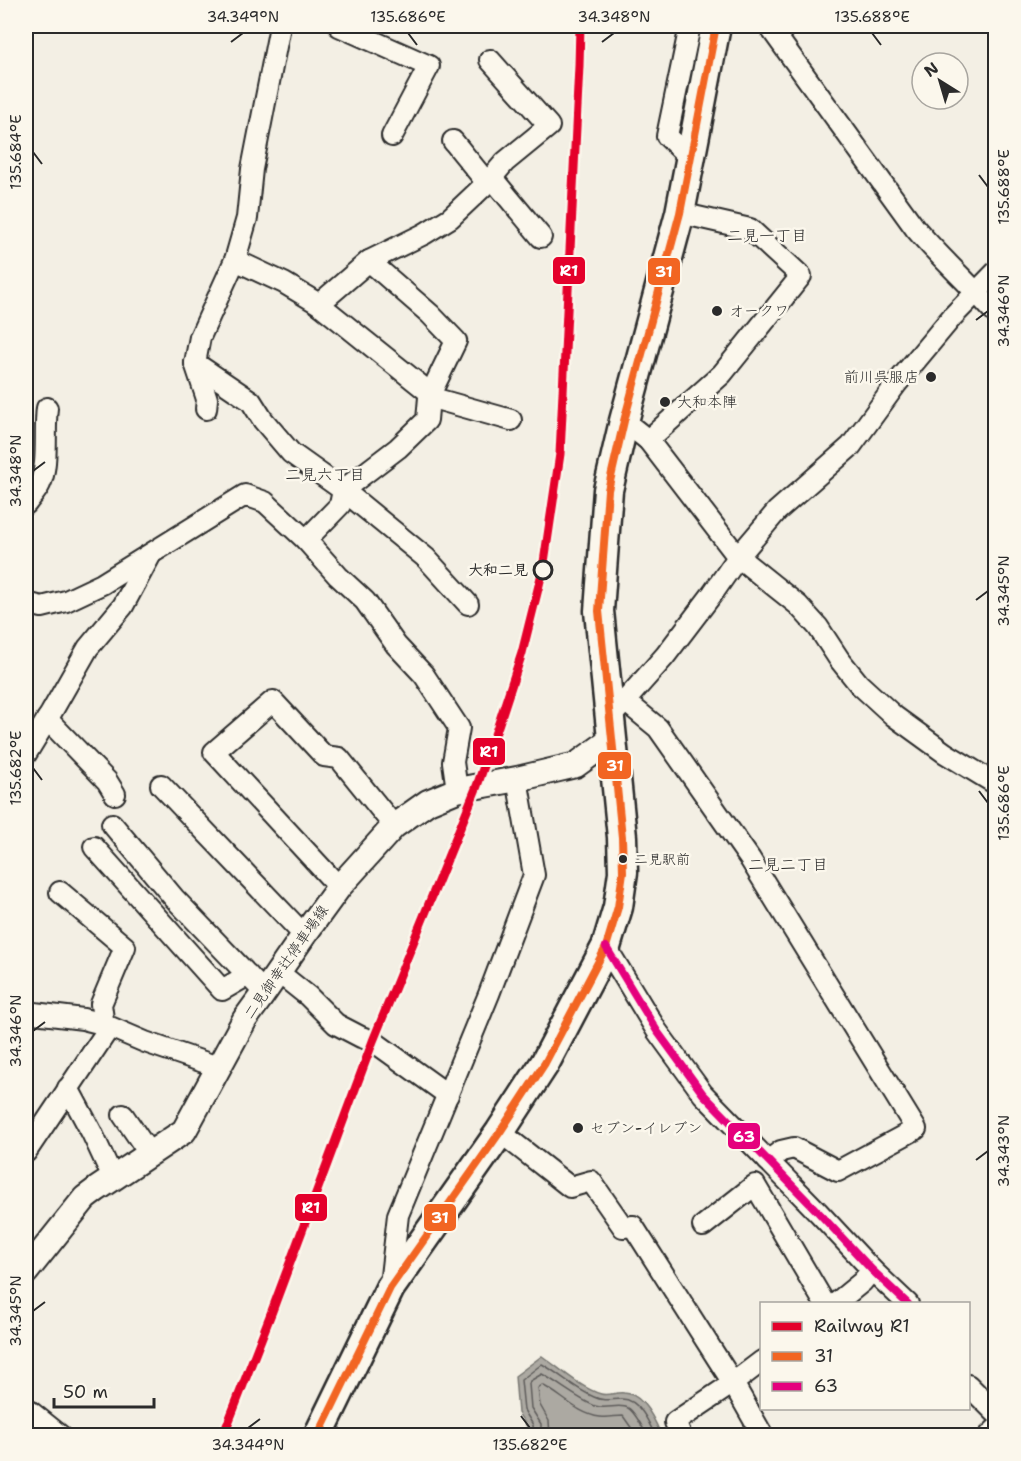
<svg xmlns="http://www.w3.org/2000/svg" width="1021" height="1461" viewBox="0 0 1021 1461" font-family="'Shantell Sans','Klee One',sans-serif">
<style>
.water{fill:#aca9a2;stroke:#787772;stroke-width:1.5}
.lines{fill:none;stroke-linecap:round;stroke-linejoin:round}
.shore{stroke:#5f5d5b;stroke-width:1.5}
.minor-casing{stroke:#2b2b2b;stroke-width:24}
.major-casing{stroke:#2b2b2b;stroke-width:28}
.highway-casing{stroke:#2b2b2b;stroke-width:33}
.minor{stroke:#fbf7ec;stroke-width:20}
.major{stroke:#fbf7ec;stroke-width:24}
.highway{stroke:#fbf7ec;stroke-width:28}
.bus-1-casing{stroke:#fbf7ec;stroke-width:12}
.bus-2-casing{stroke:#fbf7ec;stroke-width:12}
.bus-1{stroke:#f26522;stroke-width:8}
.bus-2{stroke:#e5007d;stroke-width:8}
.rail-1-casing{stroke:#fbf7ec;stroke-width:14}
.rail-1{stroke:#e4002b;stroke-width:9}
.ticks{fill:none;stroke:#2b2b2b;stroke-width:2}
.poi-dot{fill:#2b2b2b;stroke:#fbf7ec;stroke-width:2}
.stop-dot{fill:#fbf7ec;stroke:#2b2b2b;stroke-width:3}
.labels{text-anchor:middle;dominant-baseline:central;stroke-width:5;stroke-linejoin:round;paint-order:stroke}
.bus-label{font-size:14px;fill:#2b2b2b;stroke:#fbf7ec;text-anchor:start}
.poi-label{font-size:15px;fill:#2b2b2b;stroke:#fbf7ec;text-anchor:start}
.stop-label{font-size:15px;font-weight:bold;fill:#2b2b2b;stroke:#fbf7ec;text-anchor:end}
.street-label{font-size:15px;fill:#2b2b2b;stroke:#fbf7ec}
.neighbourhood-label{font-size:16px;fill:#2b2b2b;stroke:#fbf7ec}
.line-badge{stroke:#fbf7ec;stroke-width:2}
.badge-label{font-size:16px;text-anchor:middle;font-weight:bold;fill:#fff}
.neatline{fill:none;stroke:#2b2b2b;stroke-width:2}
.ticks-label{font-size:15px;text-anchor:middle;fill:#2b2b2b}
</style>
<rect width="100%" height="100%" fill="#f3efe4"/>
<filter id="ink" filterUnits="userSpaceOnUse"><feTurbulence type="fractalNoise" baseFrequency=".0167" numOctaves="2"/><feDisplacementMap in="SourceGraphic" scale="12" xChannelSelector="R" yChannelSelector="G"/><feConvolveMatrix kernelMatrix="1 2 1 2 8 2 1 2 1" color-interpolation-filters="sRGB"/></filter>
<g filter="url(#ink)">
<path class="water" d="M542 1356C559 1368 581 1388 601 1394 608 1396 616 1392 624 1393 643 1393 655 1420 661 1435H528V1428L518 1413 515 1376Z"/>
<g class="lines">
<g class="shore">
<path d="M534 1436 533 1425 524 1410 521 1380 542 1364C560 1374 575 1389 594 1397 604 1402 612 1399 622 1399 639 1399 649 1422 655 1436"/>
<path d="M541 1436V1424L531 1408 529 1384 530 1381 542 1374C560 1384 576 1398 595 1406 605 1410 620 1403 628 1408 635 1412 643 1428 647 1436"/>
<path d="M550 1436 549 1421 540 1405 538 1388 542 1385C561 1394 577 1414 600 1417 607 1418 616 1416 623 1416L637 1436"/>
</g>
<g class="minor-casing">
<g id="minor">
<polyline points="280,26 252,169 247,218 235,260 284,283 319,304 430,393"/>
<polyline points="339,26 429,66 392,136"/>
<polyline points="690,26 667,136 690,158"/>
<path d="M769 26 915 228C940 258 970 284 996 314"/>
<polyline points="453,141 487,183"/>
<polyline points="492,178 541,237"/>
<polyline points="235,260 200,337 195,363 251,401 263,420 291,453 343,490 426,558 468,604"/>
<polyline points="319,304 369,261 424,234 450,218 487,183 505,162 549,126 490,60"/>
<polyline points="195,363 207,399 206,409"/>
<polyline points="429,397 511,420"/>
<polyline points="624,421 648,440 738,557 798,605 818,627 839,659 859,684 894,716 945,753 996,784"/>
<polyline points="648,440 722,374 801,276 750,229 680,213"/>
<path d="M26 504C30 498 37 491 40 484 49 465 44 431 47 408"/>
<polyline points="306,540 340,505 343,490 398,448 427,420 429,397 456,341 430,314 369,261"/>
<polyline points="26,603 42,607 66,601 102,584 245,495 265,502 306,540 338,576 365,601 396,645 424,675 459,728 453,762 457,790"/>
<polyline points="625,701 658,728 750,859 916,1129 838,1171 794,1148 781,1151 768,1161"/>
<polyline points="617,710 665,656 713,593 738,557 777,511 851,446 897,383 952,317 996,272"/>
<polyline points="47,719 107,781 115,794"/>
<polyline points="26,754 51,713 88,648 123,606 150,556"/>
<polyline points="161,785 304,935"/>
<polyline points="112,824 174,898 264,992"/>
<polyline points="94,847 222,990 248,975"/>
<polyline points="339,887 214,752 273,701 324,756 339,758 394,826"/>
<polyline points="606,947 657,1031 703,1094 819,1213 872,1270 908,1304"/>
<polyline points="278,972 308,996 336,1024 361,1037 373,1041 448,1095"/>
<polyline points="26,1012 83,1019 103,1024 145,1042 218,1067"/>
<polyline points="68,1088 92,1133 113,1178"/>
<polyline points="123,1115 149,1153"/>
<polyline points="500,1132 570,1187 591,1181 623,1227 633,1226 733,1383 763,1436"/>
<polyline points="26,1152 105,1034 101,1004 125,947 60,892"/>
<polyline points="703,1226 755,1185 825,1304"/>
<polyline points="390,1285 398,1215 489,994 534,875 517,779"/>
<polyline points="835,1304 862,1282 872,1270"/>
<polyline points="968,1385 996,1413"/>
<polyline points="26,1408 61,1436"/>
<polyline points="681,1436 675,1422 733,1383 762,1361"/>
<polyline points="989,1436 996,1429"/>
</g>
</g>
<g class="major-casing">
<polyline id="major" points="26,1272 85,1198 97,1189 184,1131 245,1019 261,997 304,935 339,887 394,826 428,802 457,790 517,779 576,765 612,739"/>
</g>
<g class="highway-casing">
<polyline id="highway" points="318,1436 390,1288 500,1132 545,1063 606,947 618,907 623,872 622,837 599,611 608,490 624,421 680,213 716,26"/>
</g>
<use href="#minor" class="minor"/>
<use href="#major" class="major"/>
<use href="#highway" class="highway"/>
<g class="bus-1-casing">
<polyline id="bus-1" points="318,1436 390,1288 500,1132 545,1063 606,947 618,907 623,872 622,837 599,611 608,490 624,421 680,213 716,26"/>
</g>
<g class="bus-2-casing">
<polyline id="bus-2" points="606,947 657,1031 703,1094 819,1213 872,1270 908,1304"/>
</g>
<use href="#bus-1" class="bus-1"/>
<use href="#bus-2" class="bus-2"/>
<g class="rail-1-casing">
<polyline id="rail-1" points="223,1436 272,1311 373,1041 477,786 499,723 522,653 543,569 560,454 579,66 580,26"/>
</g>
<use href="#rail-1" class="rail-1"/>
</g>
</g>
<path class="ticks" d="M408 33 417 45M872 33 881 45M231 42 243 33M602 42 614 33M33 152 42 164M979 175 988 187M976 320 988 311M33 471 45 462M976 600 988 591M33 768 42 780M979 791 988 803M33 1031 45 1022M976 1160 988 1151M33 1311 45 1302M521 1416 530 1428M248 1428 260 1419"/>
<g class="poi-dot">
<circle cx="717" cy="311" r="6"/>
<circle cx="931" cy="377" r="6"/>
<circle cx="665" cy="402" r="6"/>
<circle cx="623" cy="859" r="5"/>
<circle cx="578" cy="1128" r="6"/>
</g>
<circle class="stop-dot" cx="543" cy="570" r="9"/>
<g class="labels">
<g class="bus-label">
<text x="634" y="859">二見駅前</text>
</g>
<g class="poi-label">
<text x="729" y="311">オークワ</text>
<text x="919" y="377" text-anchor="end">前川呉服店</text>
<text x="677" y="402">大和本陣</text>
<text x="590" y="1128">セブン-イレブン</text>
</g>
<g class="stop-label">
<text x="528" y="570">大和二見</text>
</g>
<g class="street-label">
<text transform="translate(286 962) rotate(-55)">二見御幸辻停車場線</text>
</g>
<g class="neighbourhood-label">
<text x="767" y="235">二見一丁目</text>
<text x="325" y="474">二見六丁目</text>
<text x="788" y="864">二見二丁目</text>
</g>
</g>
<g class="line-badge">
<rect x="552" y="256" width="34" height="29" rx="6" fill="#e4002b"/>
<rect x="647" y="257" width="34" height="29" rx="6" fill="#f26522"/>
<rect x="472" y="737" width="34" height="29" rx="6" fill="#e4002b"/>
<rect x="597" y="751" width="35" height="29" rx="6" fill="#f26522"/>
<rect x="727" y="1122" width="34" height="28" rx="6" fill="#e5007d"/>
<rect x="294" y="1193" width="34" height="29" rx="6" fill="#e4002b"/>
<rect x="423" y="1203" width="34" height="29" rx="6" fill="#f26522"/>
</g>
<g class="badge-label">
<text x="569" y="276">R1</text>
<text x="664" y="277">31</text>
<text x="489" y="757">R1</text>
<text x="615" y="771">31</text>
<text x="744" y="1142">63</text>
<text x="311" y="1213">R1</text>
<text x="440" y="1223">31</text>
</g>
<rect width="1021" height="1461" fill="none" stroke="#fbf7ec" stroke-width="66"/>
<rect x="760" y="1302" width="210" height="108" fill="#fbf7ec" stroke="#a8a59f" stroke-width="1.5"/>
<rect x="772" y="1322" width="30" height="9" fill="#e4002b" stroke="#a8a59f" stroke-width="1.5"/>
<text x="814" y="1332" font-size="18" fill="#2b2b2b">Railway R1</text>
<rect x="772" y="1352" width="30" height="9" fill="#f26522" stroke="#a8a59f" stroke-width="1.5"/>
<text x="814" y="1362" font-size="18" fill="#2b2b2b">31</text>
<rect x="772" y="1382" width="30" height="9" fill="#e5007d" stroke="#a8a59f" stroke-width="1.5"/>
<text x="814" y="1392" font-size="18" fill="#2b2b2b">63</text>
<g transform="translate(940 81) rotate(323)"><circle r="28" fill="#fbf7ec" stroke="#a8a59f" stroke-width="1.5"/>
<path d="M0-4.5L10 22L0 15L-10 22Z" fill="#2b2b2b"/>
<text y="-9" font-size="16" font-weight="bold" text-anchor="middle" fill="#2b2b2b">N</text>
</g>
<path d="M54 1398v9h100v-9" fill="none" stroke="#2b2b2b" stroke-width="3"/>
<text x="63" y="1398" font-size="18" fill="#2b2b2b" stroke="#fbf7ec" stroke-width="4.5" paint-order="stroke">50 m</text>
<rect x="33" y="33" width="955" height="1395" class="neatline"/>
<g class="ticks-label">
<text x="243" y="22">34.349°N</text>
<text x="408" y="22">135.686°E</text>
<text x="614" y="22">34.348°N</text>
<text x="872" y="22">135.688°E</text>
<text transform="translate(16 152) rotate(-90)" y="5">135.684°E</text>
<text transform="translate(1004 187) rotate(-90)" y="5">135.688°E</text>
<text transform="translate(1004 311) rotate(-90)" y="5">34.346°N</text>
<text transform="translate(16 471) rotate(-90)" y="5">34.348°N</text>
<text transform="translate(1004 591) rotate(-90)" y="5">34.345°N</text>
<text transform="translate(16 768) rotate(-90)" y="5">135.682°E</text>
<text transform="translate(1004 803) rotate(-90)" y="5">135.686°E</text>
<text transform="translate(16 1031) rotate(-90)" y="5">34.346°N</text>
<text transform="translate(1004 1151) rotate(-90)" y="5">34.343°N</text>
<text transform="translate(16 1311) rotate(-90)" y="5">34.345°N</text>
<text x="248" y="1450">34.344°N</text>
<text x="530" y="1450">135.682°E</text>
</g>
</svg>
